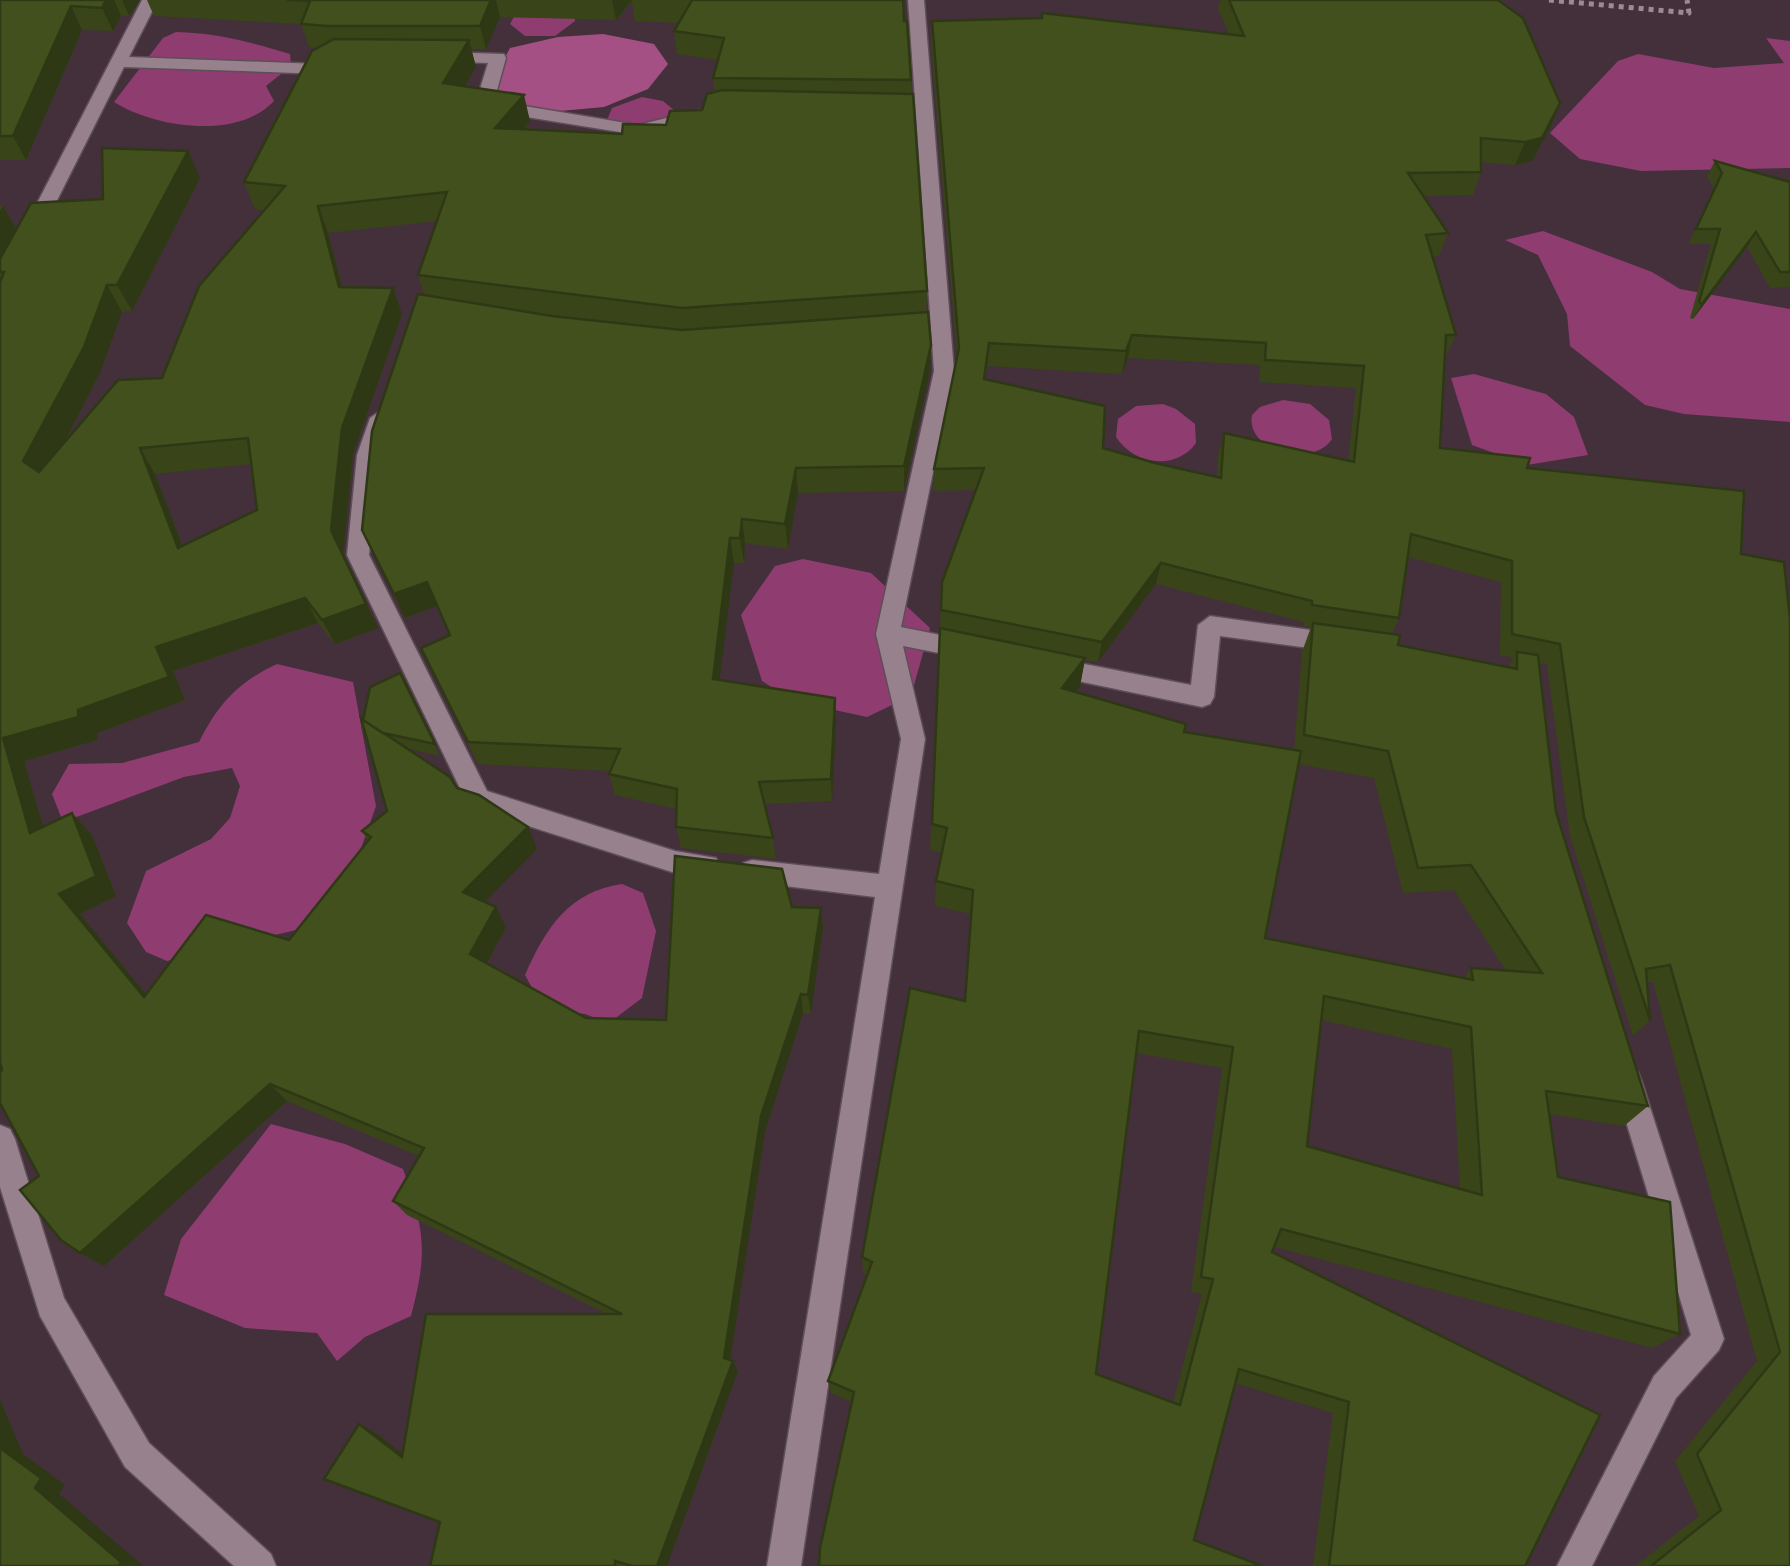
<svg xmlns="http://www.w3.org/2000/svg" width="1790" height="1566" viewBox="0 0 1790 1566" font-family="'DM Sans',sans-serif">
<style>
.forest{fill:#8f3c71}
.water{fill:#a55085}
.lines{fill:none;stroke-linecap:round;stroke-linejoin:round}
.minor-casing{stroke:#5d4e57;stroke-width:3}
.path{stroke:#9b8c94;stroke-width:5;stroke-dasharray:5 5;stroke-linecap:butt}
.minor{fill:#97818d;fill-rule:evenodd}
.wall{fill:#394519;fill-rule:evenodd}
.shaded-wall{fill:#2e3814}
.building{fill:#42501d;stroke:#2e3814;stroke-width:2.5;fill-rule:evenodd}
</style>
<rect width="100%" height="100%" fill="#43303b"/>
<g class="forest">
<polygon points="516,13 574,16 575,21 555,36 525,36 510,24"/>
<path d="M176 32C217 33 251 42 290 54L291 66 266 86 274 101C238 140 155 128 114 102L163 38Z"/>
<polygon points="1766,38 1790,41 1790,168 1641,171 1580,159 1550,133 1618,61 1638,54 1714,68 1784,63"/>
<polygon points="642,97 663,101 675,111 675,118 623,135 607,120 612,108"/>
<polygon points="1543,231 1652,272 1680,289 1790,309 1790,422 1684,414 1645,405 1570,346 1567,314 1538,255 1505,240"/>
<polygon points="1474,374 1546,394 1574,417 1588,455 1527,465 1472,445 1451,378"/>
<path d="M1283 400 1310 404 1329 420 1332 439C1314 468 1245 452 1252 415L1260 407Z"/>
<path d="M1163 404 1176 409 1195 424 1196 443C1176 471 1134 465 1116 437L1118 419 1136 406Z"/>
<polygon points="803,559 871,573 930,628 911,696 867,717 793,701 762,681 741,615 775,566"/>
<path d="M277 664 353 682 376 806 344 897 321 924 167 961 146 952 127 923 146 871 211 839 230 818 240 786 232 768 184 777 63 822 52 794 69 764 122 763 199 742C218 704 238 682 277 664Z"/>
<path d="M622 884 643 893 656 931 642 998 609 1023 585 1014 543 1008 525 975C546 928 568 892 622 884Z"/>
<path d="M271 1124 345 1144 403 1169C425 1232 428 1251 411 1316L365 1337 337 1361 317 1333 245 1328 164 1295 181 1239Z"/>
</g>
<polygon class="water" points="603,34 654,44 668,64 648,89 604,107 560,111 509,105 488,90 510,48 558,37"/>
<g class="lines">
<g class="minor-casing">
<g id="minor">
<polygon points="142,0 158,0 129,57 320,64 333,56 341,61 324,74 124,67 10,294 0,300 0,275"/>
<polygon points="908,0 924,0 954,371 901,627 970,641 978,643 982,650 978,657 970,659 903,646 925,739 801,1566 767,1566 875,897 752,882 743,879 739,871 743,863 752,860 879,874 901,739 876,634 934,371"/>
<polygon points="442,52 504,54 506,58 494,101 638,125 699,110 708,115 638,135 484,110 475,105 488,63 436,61 436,53"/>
<polygon points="380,411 390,418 379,455 369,555 487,791 675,851 716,858 720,866 716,874 707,877 675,873 469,807 347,555 357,455 370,418"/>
<polygon points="1210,616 1339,634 1351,643 1339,652 1220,636 1214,697 1210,704 1202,707 1049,675 1041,673 1037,666 1041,659 1049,657 1191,685 1198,625"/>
<polygon points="1628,1068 1638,1072 1642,1082 1724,1339 1719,1350 1676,1398 1592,1566 1557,1566 1654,1376 1691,1335 1614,1082 1618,1072"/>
<polygon points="0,1125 10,1129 15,1139 64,1298 149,1443 271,1554 276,1566 234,1566 125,1467 40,1316 0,1187"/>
</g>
</g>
<polyline class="path" points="1549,0 1689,13 1687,0"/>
<use href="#minor" class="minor"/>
</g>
<g class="wall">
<polygon points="0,0 140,0 129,16 121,16 113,31 82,30 26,160 0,160"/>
<path d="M147 0H903L904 21 911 80 927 291 926 312 930 371 904 491 798 493 788 549 745 543 744 563H734L719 680 835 698 836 721 832 801 764 804 773 838 776 859 681 848 676 827V809L615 795 609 774 610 771 478 764 421 648 449 635 437 606 405 618 362 530 425 296 418 275 437 221 328 233 342 287 393 288 402 314 353 454 343 555 378 628 335 644 318 623 173 671 185 700 97 733V740L24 761 43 827 72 813 92 835 116 896 80 914 146 995 289 940 368 841 362 831 387 811 366 737 361 728 363 720 400 673 440 756 406 748 537 849 484 902 506 927 487 963 586 1018 666 1020 792 907 821 908 823 928 811 1014 803 1013 765 1132 730 1360 733 1361 738 1371 667 1566H430L440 1523 359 1424 376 1433 402 1454 607 1314 407 1215 393 1201 419 1156 287 1101 104 1266 80 1253 39 1176 2 1070 0 1062V206H3L17 229 103 199 200 178 132 311 122 312 100 373 64 443 162 378 264 210 255 209 244 182 318 48 309 47 301 24 154 16ZM632 1 635 21 679 23 674 31 677 54 718 60 713 78 715 92 702 110 666 125 622 134 523 130 530 121 464 86 476 67 471 49H486L500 17 616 20ZM251 464 257 510 183 546 155 474Z"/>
<path d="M1220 0H1498L1551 126 1532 161 1515 165 1481 162V172L1473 195 1423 196 1448 233 1439 256 1433 257 1456 335 1445 358 1440 448 1527 468 1741 554 1790 1566H1635L1699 1516 1675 1461 1757 1361 1653 982H1647L1650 1020 1633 1036 1570 836 1547 664 1539 663 1556 812 1648 1106 1624 1126 1549 1114 1558 1177 1680 1334 1652 1348 1275 1247 1272 1252 1525 1566H1313L1333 1413 1235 1383 819 1566 852 1402 831 1393 828 1381 867 1275 863 1273 862 1257 964 1001 971 914 935 906 936 881 942 852 930 850 942 582 976 490 933 491 934 469 957 358 931 44 932 21 1229 34 1218 9ZM1128 358 1260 365 1259 382 1356 388 1348 461 1224 433 1218 455 1217 477 1155 463 1103 448 985 379 987 366 1122 374ZM1408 557 1501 582 1500 655 1514 658 1508 667 1398 645 1392 634 1399 618ZM1156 584 1304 622V626L1311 627 1302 652 1294 750 1184 732 1076 692 1080 686 1085 660 1098 662ZM1298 764 1374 778 1403 893 1454 890 1506 971 1471 968 1464 978 1265 938ZM1321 1020 1452 1049 1460 1189 1307 1146ZM1136 1053 1222 1068 1191 1292 1202 1294 1173 1402 1096 1374Z"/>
<polygon points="1715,161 1790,182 1790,287 1770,288 1747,247 1693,319 1690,318 1711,244 1688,244 1714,189 1707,176"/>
</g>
<g class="shaded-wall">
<polygon points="106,0 114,0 121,16 113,31 102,8"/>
<polygon points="122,0 140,0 129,16"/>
<polygon points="491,0 496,0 500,17 486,49 480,26"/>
<polygon points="612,0 632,0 616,20"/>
<polygon points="71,6 82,30 26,160 13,136"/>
<polygon points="469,40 476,67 451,110 443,83"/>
<polygon points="524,95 530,121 501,155 495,128"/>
<polygon points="1560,103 1551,126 1532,161 1515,165 1525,142"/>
<polygon points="188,151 200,178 132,311 117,285"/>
<polygon points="3,206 18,231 0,267 0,211"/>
<polygon points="318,206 328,233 349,314 339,287"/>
<polygon points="1756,232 1747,247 1693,319 1702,304"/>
<polygon points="107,285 122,312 100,373 41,487 23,461"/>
<polygon points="393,288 402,314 353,454 343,555 378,628 335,644 322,620 342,428"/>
<polygon points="1132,335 1128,358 1122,374 1126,351"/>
<polygon points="931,345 930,371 904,491 904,466"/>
<polygon points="140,448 155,474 193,573 178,548"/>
<polygon points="796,468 798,493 788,549 785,524"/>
<polygon points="742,519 745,543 744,563 740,538"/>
<polygon points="730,538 734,563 717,702 713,679"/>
<polygon points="1161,563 1156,584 1098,662 1102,642"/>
<polygon points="427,582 437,606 405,618 394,594"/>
<polygon points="305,598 318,623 173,671 185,700 97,733 97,740 24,761 51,854 30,833 3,738 78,710 156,647"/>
<polygon points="1085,658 1080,686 1058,716 1062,688"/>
<polygon points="835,698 836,721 832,801 831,779"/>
<polygon points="72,813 92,835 116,896 80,914 164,1016 144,997 59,894"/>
<polygon points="528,827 537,849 474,913 463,892"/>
<polygon points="496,907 506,927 481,974 470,954"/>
<polygon points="821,908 823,928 811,1014 808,995"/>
<polygon points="801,994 803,1013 765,1132 729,1368 724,1358 761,1116"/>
<polygon points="270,1084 287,1101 104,1266 80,1253"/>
<polygon points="733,1361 738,1371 667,1566 657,1566"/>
<polygon points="0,1400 23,1454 65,1485 59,1494 143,1566 119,1566 35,1488 0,1448"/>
<polygon points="359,1424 376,1433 417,1465 402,1457"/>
</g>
<g class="building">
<polygon points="0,0 106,0 102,8 71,6 13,136 0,136"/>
<polygon points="287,0 491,0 480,26 327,26 301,24 310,1"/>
<polygon points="692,0 903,0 904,21 907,21 911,80 713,78 724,38 674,31"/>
<path d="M1229 0H1498L1523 18 1560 103 1542 138 1525 142 1481 138V172L1408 173 1448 233 1426 235 1456 335H1446L1440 448 1530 458 1527 468 1744 491 1741 554 1784 562 1790 619V1566H1651L1721 1510 1697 1454 1780 1352 1670 965 1646 969 1650 1020 1584 817 1560 644 1512 634V561L1411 534 1399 618 1312 605V601L1161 563 1102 642 941 610 942 582 984 468 934 469 959 348 932 21 1042 18V13L1244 36ZM1132 335 1266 343 1265 360 1364 366 1354 462 1224 433 1221 478 1155 463 1103 448 1105 406 984 379 989 343 1126 351Z"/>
<path d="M334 39 469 40 443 83 524 95 495 128 622 134 623 124 666 125 670 111 702 110 707 94 722 90 913 94 927 291 682 308 418 275 447 192 318 206 339 287 393 288 342 428 331 530 366 604 322 620 305 598 156 647 169 677 78 710V717L3 738 30 833 72 813 96 876 59 894 144 997 206 915 289 940 371 837 362 831 387 811 361 718 450 777 457 788 479 795 528 827 463 892 496 907 470 954 586 1018 666 1020 675 856 782 869 792 907 821 908 808 995 801 994 761 1116 724 1358 733 1361 657 1566H632L615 1561V1566H430L440 1522 324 1479 359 1424 402 1457 426 1314H622L393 1201 424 1148 270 1084 80 1253 61 1240 20 1190 39 1176 0 1103V1072L2 1070 0 1062V282L4 272H0V259L31 203 103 199 102 148 188 151 117 285H107L84 347 23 461 39 472 118 380 162 378 199 286 285 186 244 182 312 51ZM248 438 257 510 178 548 140 448Z"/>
<polygon points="1715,161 1790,182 1790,272 1780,272 1756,232 1702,304 1699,302 1720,229 1696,229 1722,173"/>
<polygon points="418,294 552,316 682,330 928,312 931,345 904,466 796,468 785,524 742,519 740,538 730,538 713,679 835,698 831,779 759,782 773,838 676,827 677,789 609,774 620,749 468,742 421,648 450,635 427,582 394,594 362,530 372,431"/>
<path d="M1313 623 1400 635 1398 645 1517 669V652L1538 655 1556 812 1648 1106 1546 1091 1558 1177 1670 1202 1680 1334 1281 1229 1272 1252 1600 1415 1525 1566H1329L1349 1402 1239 1369 1194 1540 1262 1566H819L820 1548 854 1392 828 1381 872 1262 862 1257 910 988 965 1001 973 890 936 881 947 828 932 824 940 628 1085 658 1062 688 1186 724 1184 732 1301 751 1265 938 1473 980 1471 968 1542 973 1471 865 1418 868 1388 751 1304 735ZM1324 996 1471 1027 1482 1195 1307 1146ZM1139 1031 1233 1047 1201 1277 1213 1279 1180 1405 1096 1374Z"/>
<polygon points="400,673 435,744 383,733 363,720 370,687"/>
<polygon points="0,1448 41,1478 35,1488 121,1562 119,1566 0,1566"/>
</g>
</svg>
